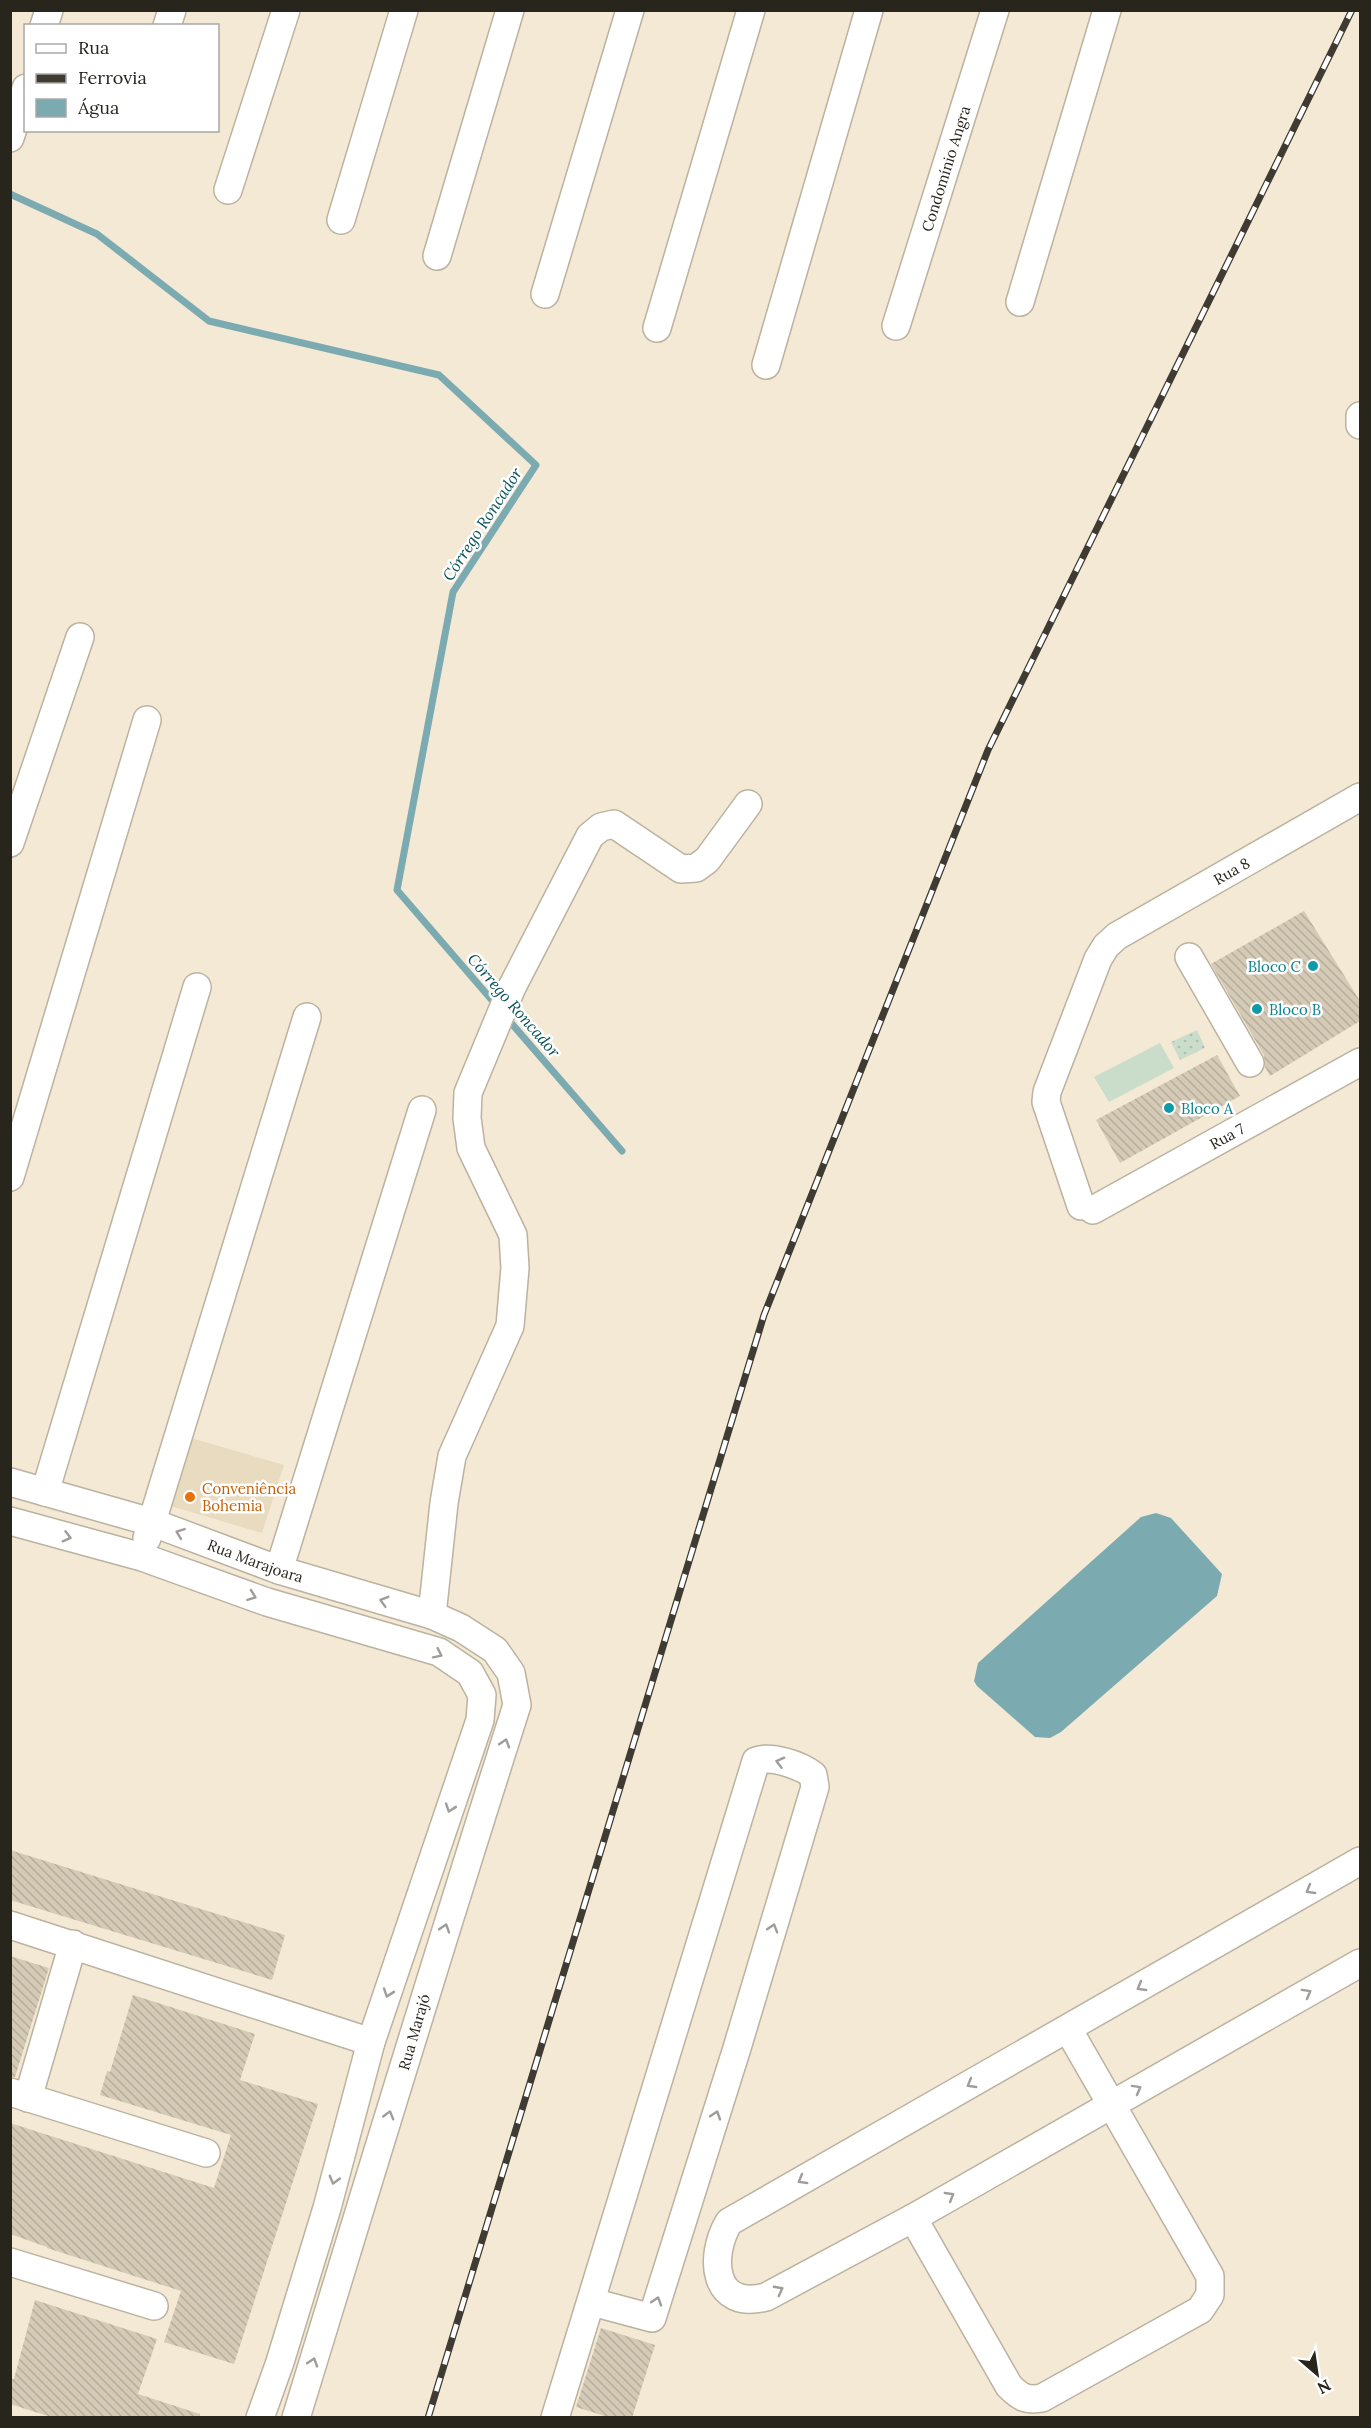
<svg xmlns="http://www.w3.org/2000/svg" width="1371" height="2428" viewBox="0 0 1371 2428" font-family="Lora,serif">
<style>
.built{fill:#e9dbc0}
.park{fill:url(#park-dots)}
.garden{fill:#caddcb}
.water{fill:#7babb1}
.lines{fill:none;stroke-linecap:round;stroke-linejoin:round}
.stream{stroke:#7babb1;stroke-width:7}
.building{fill:url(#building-back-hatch)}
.minor-casing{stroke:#bbb29f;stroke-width:30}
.minor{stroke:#fff;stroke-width:27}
.rail-casing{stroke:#3f3b32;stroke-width:7}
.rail{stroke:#fff;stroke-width:4.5;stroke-dasharray:14;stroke-linecap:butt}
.oneway{stroke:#9e9d99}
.culture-dot{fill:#0f9aa8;stroke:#fff;stroke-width:2}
.food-dot{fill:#e8710a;stroke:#fff;stroke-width:2}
.labels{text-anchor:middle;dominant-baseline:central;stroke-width:5;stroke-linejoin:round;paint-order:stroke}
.street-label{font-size:15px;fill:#28251d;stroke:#fff}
.culture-label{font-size:15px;fill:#0d838f;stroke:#fff;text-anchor:start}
.food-label{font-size:15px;fill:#c56008;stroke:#fff;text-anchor:start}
.water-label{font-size:16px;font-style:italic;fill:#065057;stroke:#fff}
</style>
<defs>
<pattern id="park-dots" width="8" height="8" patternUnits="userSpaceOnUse" patternTransform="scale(1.5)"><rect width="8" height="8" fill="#caddcb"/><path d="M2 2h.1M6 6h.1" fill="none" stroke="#aebeae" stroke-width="1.8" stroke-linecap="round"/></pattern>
<pattern id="building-back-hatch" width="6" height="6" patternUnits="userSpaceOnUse" patternTransform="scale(1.5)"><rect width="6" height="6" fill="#d4cab6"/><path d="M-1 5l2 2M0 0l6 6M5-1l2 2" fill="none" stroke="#b6ad9c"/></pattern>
</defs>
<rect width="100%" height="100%" fill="#f3e9d5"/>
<polygon class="built" points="191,1438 284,1465 262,1533 164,1504"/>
<polygon class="park" points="1197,1030 1205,1048 1180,1060 1171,1042"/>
<polygon class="garden" points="1160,1043 1174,1068 1109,1102 1094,1077"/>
<polygon class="water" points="1156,1513 1171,1518 1222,1574 1217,1596 1061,1732 1050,1738 1035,1737 977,1686 974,1681 978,1663 1141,1517"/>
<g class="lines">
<g class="stream">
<polyline points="10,194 97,234 209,321 439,375 536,465 453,592 397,890 497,1006"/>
<polyline points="506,1017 622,1151"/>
</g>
</g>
<g class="building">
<polygon points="1304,911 1360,1001 1360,1021 1270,1076 1265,1067 1264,1055 1211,964"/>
<polygon points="1217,1055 1240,1096 1120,1163 1096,1120"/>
<polygon points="10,1850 285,1935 272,1980 10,1900"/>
<polygon points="10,1956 49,1968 15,2077 10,2077"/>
<polygon points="133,1995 255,2034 240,2080 318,2104 234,2364 164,2342 181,2291 47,2248 47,2247 10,2234 10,2123 214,2188 231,2135 100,2095 107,2071 110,2072"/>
<polygon points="35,2300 157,2339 138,2394 200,2414 200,2418 54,2418 10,2404 10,2379 14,2379"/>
<polygon points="601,2328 655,2345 632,2418 611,2418 576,2407"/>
</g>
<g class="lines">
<g class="minor-casing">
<g id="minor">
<polyline points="44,26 49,10"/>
<polyline points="167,26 172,10"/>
<polyline points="10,138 26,88"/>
<polyline points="228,190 286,10"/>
<polyline points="341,220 404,10"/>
<polyline points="437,256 510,10"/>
<polyline points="545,294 630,10"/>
<polyline points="1020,302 1107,10"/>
<path id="s1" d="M896 326 995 10"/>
<polyline points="657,328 751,10"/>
<polyline points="766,365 869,10"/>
<polyline points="1360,416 1360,425"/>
<polyline points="10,843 80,637"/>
<polyline points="1189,957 1250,1063"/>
<polyline points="10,1177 147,720"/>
<path id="s2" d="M1081 1206 1046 1102 1047 1092 1098 959 1106 946 1117 936 1360 797"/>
<path id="s3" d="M1093 1210 1360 1062"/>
<path id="s4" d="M10 1482 151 1522 279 1570 432 1615 461 1628 495 1650 511 1673 517 1705C441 1942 369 2180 296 2418"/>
<polyline points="45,1492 197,987"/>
<polyline points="10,1521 142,1557 267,1602 439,1652 470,1673 482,1695 480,1720 371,2042 327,2208 280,2362 260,2418"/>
<polyline points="147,1538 307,1017"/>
<polyline points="279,1570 422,1110"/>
<polyline points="432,1615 444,1503 452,1456 510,1326 515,1268 513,1235 471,1148 467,1118 468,1093 512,987 590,836 601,827 614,824 681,869 696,868 707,860 748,804"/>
<path d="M1360 1861 729 2222C708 2257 713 2311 766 2297L913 2218 1360 1963"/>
<polyline points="10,1925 371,2042"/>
<polyline points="10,2092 206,2153"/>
<polyline points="28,2098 73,1944"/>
<path d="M913 2218 1009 2386C1020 2397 1026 2401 1042 2398L1200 2310 1210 2295V2276L1068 2029"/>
<polyline points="10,2262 154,2306"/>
<path d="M555 2418 756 1761C771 1755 800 1765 813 1775L815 1787 737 2048 652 2318 592 2302"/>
</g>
</g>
<use href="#minor" class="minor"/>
<g class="rail-casing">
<polyline id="rail" points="428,2418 764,1315 988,750 1352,10"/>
</g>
<use href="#rail" class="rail"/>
</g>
<defs><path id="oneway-chevron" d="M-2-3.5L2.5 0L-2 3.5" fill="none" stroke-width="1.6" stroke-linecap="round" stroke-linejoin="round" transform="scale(1.5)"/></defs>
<g class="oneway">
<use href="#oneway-chevron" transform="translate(180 1533) rotate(-160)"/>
<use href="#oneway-chevron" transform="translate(67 1537) rotate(15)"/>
<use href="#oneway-chevron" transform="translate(252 1596) rotate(20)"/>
<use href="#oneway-chevron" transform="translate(384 1601) rotate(-164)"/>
<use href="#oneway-chevron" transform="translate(438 1654) rotate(26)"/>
<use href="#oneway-chevron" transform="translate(505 1743) rotate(-72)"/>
<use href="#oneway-chevron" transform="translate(780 1762) rotate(-165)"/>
<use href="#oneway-chevron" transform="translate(450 1808) rotate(109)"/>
<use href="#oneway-chevron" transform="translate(1310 1890) rotate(150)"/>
<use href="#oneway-chevron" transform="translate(445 1928) rotate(-72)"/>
<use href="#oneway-chevron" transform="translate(773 1928) rotate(-73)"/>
<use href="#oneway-chevron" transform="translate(1141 1987) rotate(150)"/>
<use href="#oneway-chevron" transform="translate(388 1993) rotate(109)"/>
<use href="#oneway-chevron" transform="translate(1307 1993) rotate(-29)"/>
<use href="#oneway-chevron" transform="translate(971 2084) rotate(150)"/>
<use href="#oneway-chevron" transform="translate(1137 2089) rotate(-29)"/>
<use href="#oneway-chevron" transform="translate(389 2115) rotate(-74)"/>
<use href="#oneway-chevron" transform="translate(716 2115) rotate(-72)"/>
<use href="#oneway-chevron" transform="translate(334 2180) rotate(105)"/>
<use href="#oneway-chevron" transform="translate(802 2180) rotate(150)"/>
<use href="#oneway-chevron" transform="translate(950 2196) rotate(-30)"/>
<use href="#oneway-chevron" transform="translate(779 2290) rotate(-28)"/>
<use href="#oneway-chevron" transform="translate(657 2301) rotate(-72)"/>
<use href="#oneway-chevron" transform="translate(313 2362) rotate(-72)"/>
</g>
<g class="culture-dot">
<circle cx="1313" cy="966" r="6"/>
<circle cx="1257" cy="1009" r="6"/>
<circle cx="1169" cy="1108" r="6"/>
</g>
<circle class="food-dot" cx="190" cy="1497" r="6"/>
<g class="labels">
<g class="street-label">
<text stroke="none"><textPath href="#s1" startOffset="165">Condomínio Angra</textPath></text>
<text stroke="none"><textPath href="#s2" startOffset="424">Rua 8</textPath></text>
<text stroke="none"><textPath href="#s3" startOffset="153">Rua 7</textPath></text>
<text stroke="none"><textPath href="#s4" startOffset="258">Rua Marajoara</textPath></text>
<text transform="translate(414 2032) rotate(-74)">Rua Marajó</text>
</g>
<g class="culture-label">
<text x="1301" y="966" text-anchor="end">Bloco C</text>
<text x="1269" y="1009">Bloco B</text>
<text x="1181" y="1108">Bloco A</text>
</g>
<g class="food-label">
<text x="202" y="1488">Conveniência<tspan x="202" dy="17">Bohemia</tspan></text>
</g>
<g class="water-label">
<text transform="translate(482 524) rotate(-57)">Córrego Roncador</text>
<text transform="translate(514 1005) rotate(49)">Córrego Roncador</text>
</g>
</g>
<rect width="1371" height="2428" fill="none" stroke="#28251d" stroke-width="24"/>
<rect x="24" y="24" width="195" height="108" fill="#ffffff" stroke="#a9a8a5" stroke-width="1.5"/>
<rect x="36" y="44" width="30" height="9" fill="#ffffff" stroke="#a9a8a5" stroke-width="1.5"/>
<text x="78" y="54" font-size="18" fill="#28251d">Rua</text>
<rect x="36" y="74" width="30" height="9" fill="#3f3b32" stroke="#a9a8a5" stroke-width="1.5"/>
<text x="78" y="84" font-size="18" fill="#28251d">Ferrovia</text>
<rect x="36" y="99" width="30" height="18" fill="#7babb1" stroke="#a9a8a5" stroke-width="1.5"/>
<text x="78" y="114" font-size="18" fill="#28251d">Água</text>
<g transform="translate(1317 2374) rotate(151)" stroke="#ffffff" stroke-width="4.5" paint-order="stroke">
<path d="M0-4.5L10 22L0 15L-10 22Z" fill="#28251d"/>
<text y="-9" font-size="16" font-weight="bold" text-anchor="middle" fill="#28251d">N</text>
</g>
</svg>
